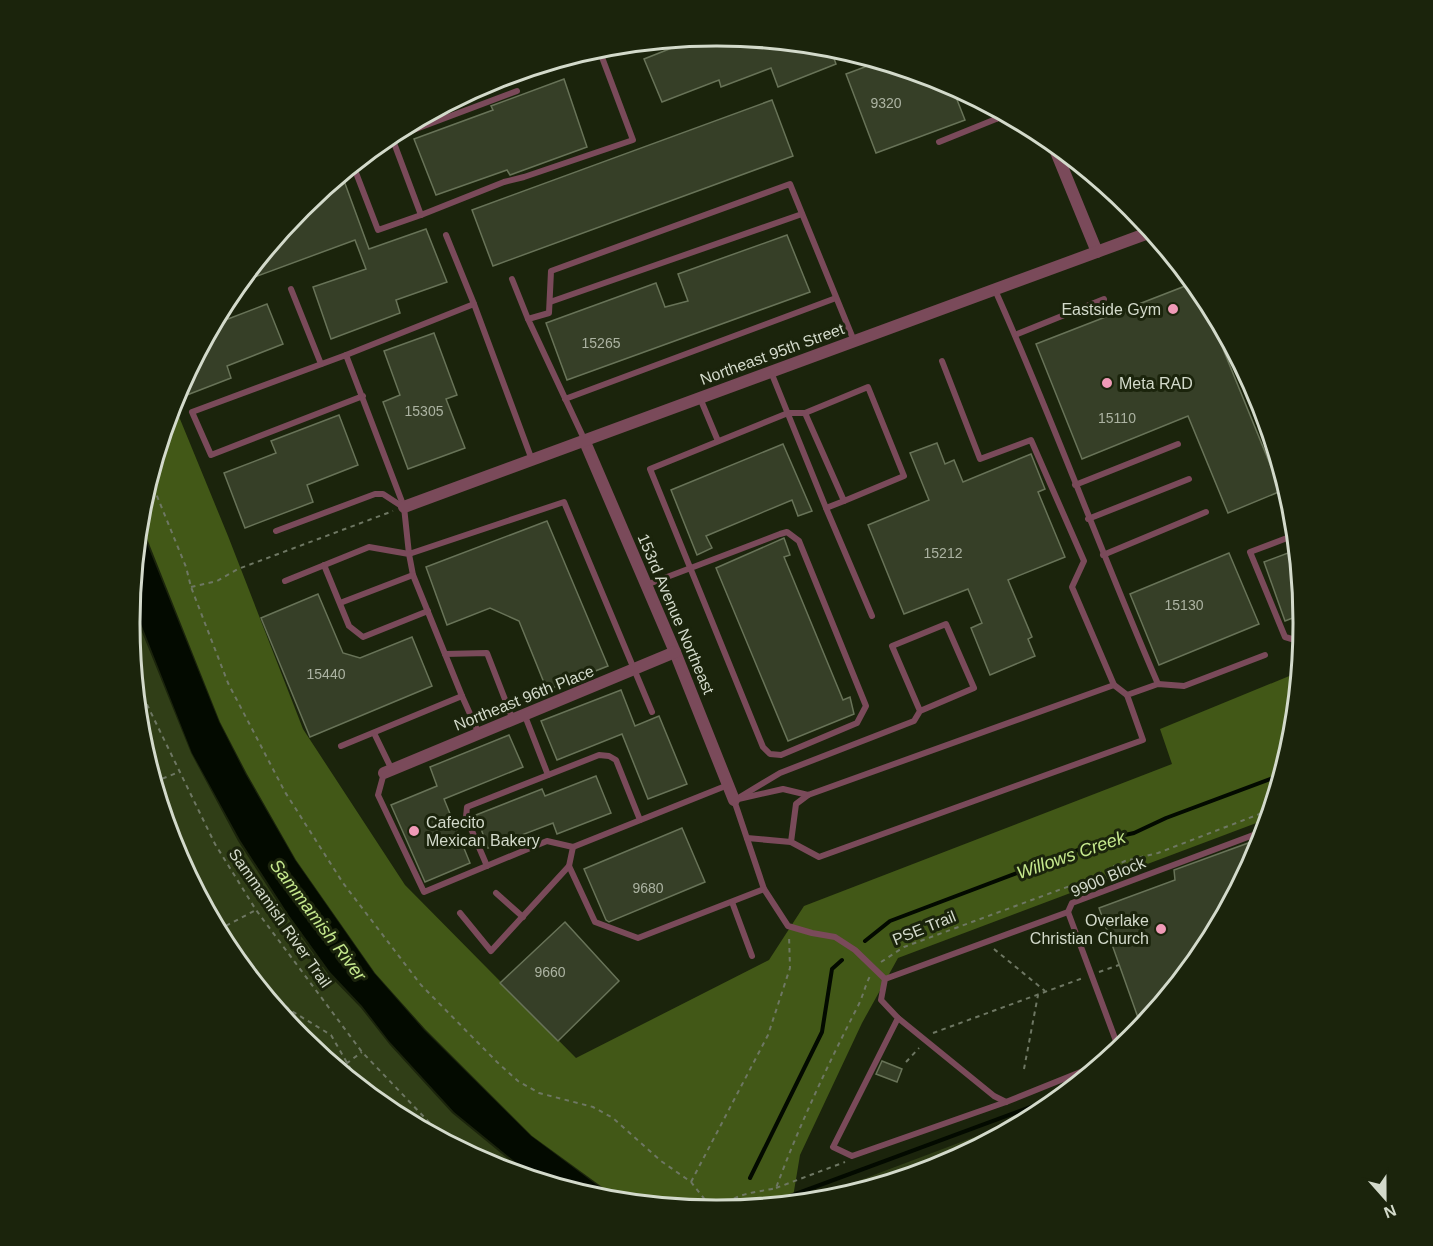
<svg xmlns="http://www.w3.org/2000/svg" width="1433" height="1246" viewBox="0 0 1433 1246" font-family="Arial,sans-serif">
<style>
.green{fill:#303e17}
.forest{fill:#425817}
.water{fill:#030a00}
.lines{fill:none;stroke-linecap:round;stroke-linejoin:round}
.stream{stroke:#030a00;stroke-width:4}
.building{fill:#363f27;stroke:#687358;stroke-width:1.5}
.path{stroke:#6e7763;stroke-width:2;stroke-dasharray:4.5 4.5;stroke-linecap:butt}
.lane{stroke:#7a4a5a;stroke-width:6}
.street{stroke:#7a4a5a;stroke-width:12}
.poi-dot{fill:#f09ab7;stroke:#1b240c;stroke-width:2}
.labels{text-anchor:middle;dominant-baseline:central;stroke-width:6;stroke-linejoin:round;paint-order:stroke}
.number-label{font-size:14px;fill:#acb3a2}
.poi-label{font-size:16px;fill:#d3dacb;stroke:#1b240c;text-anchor:end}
.street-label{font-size:16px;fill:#d3dacb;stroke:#1b240c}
.water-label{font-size:18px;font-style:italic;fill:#c5e88d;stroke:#1b240c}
.rim{fill:none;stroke:#d3dacb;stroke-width:3}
</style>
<rect width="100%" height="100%" fill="#1b240c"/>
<g class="green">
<polygon points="131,605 191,753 238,841 286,915 328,974 361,1008 390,1045 452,1113 529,1176 492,1165 390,1111 301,1038 228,949 174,847 141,737 130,623"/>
<polygon points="1043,1111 941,1165 831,1199 805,1201"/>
</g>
<polygon class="forest" points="173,402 228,536 303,729 405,885 576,1058 769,960 804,906 1172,764 1160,729 1299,672 1292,738 1267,819 898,958 862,1023 800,1155 792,1203 716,1210 620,1200 532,1136 425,1029 375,973 296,860 247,774 220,722 140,521 141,508"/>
<polygon class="water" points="139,524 219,722 246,775 295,860 374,973 424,1030 531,1136 617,1200 602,1199 535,1178 454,1112 389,1041 362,1006 330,972 288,914 240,840 192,753 132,601"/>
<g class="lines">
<g class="stream">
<polyline points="865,941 890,921 1107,839 1134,833 1166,818 1281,775"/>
<polyline points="750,1178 822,1032 832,969 842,960"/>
<polyline points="766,1205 1060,1096"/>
</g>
</g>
<g class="building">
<polygon points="717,36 830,47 836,64 778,87 771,68 721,87 719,80 662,102 644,59 697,38"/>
<polygon points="878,62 941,81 952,87 965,120 876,153 846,74"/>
<polygon points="564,79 587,147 510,175 507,170 436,195 414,139 493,110 491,106"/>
<polygon points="772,100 793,156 493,266 472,210"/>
<polygon points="343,178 369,249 426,229 447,282 396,300 400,313 331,339 313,287 366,269 355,240 241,282 302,208 333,182"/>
<polygon points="787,235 810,292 567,380 546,323 656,283 665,307 688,301 678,274"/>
<polygon points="1193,283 1199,290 1281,491 1228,513 1188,416 1082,459 1036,344"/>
<polygon points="267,304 283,344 227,366 231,378 174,400 223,307 228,319"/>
<polygon points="434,333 457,395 446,399 465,448 408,469 383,402 400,395 384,351"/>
<polygon points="339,415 358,465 307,485 313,502 245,528 224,473 276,453 271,441"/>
<polygon points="937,443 945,464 954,460 963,482 1031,454 1045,489 1038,492 1065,557 1008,580 1032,637 1028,639 1035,656 990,675 971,628 982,623 968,589 904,614 868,525 929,500 910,453"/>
<polygon points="783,444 812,511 798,516 792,500 706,536 712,548 697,555 671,490"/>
<polygon points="547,521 608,666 547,690 519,621 490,608 447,625 426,567"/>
<polygon points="784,538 790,555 784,557 843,700 850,697 854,714 788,741 716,568"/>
<polygon points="1296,550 1303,614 1285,621 1264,562"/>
<polygon points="1229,553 1259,624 1159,665 1130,594"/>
<polygon points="318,594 343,653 360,658 412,637 432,686 310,737 261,618"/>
<polygon points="621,690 635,726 659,716 687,784 648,799 622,734 557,760 541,721"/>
<polygon points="509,735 523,767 444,799 470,863 425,882 391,805 437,786 430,767"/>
<polygon points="596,776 611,813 557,834 553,823 488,848 476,815 542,789 545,796"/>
<polygon points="682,828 705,882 609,922 606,920 584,869"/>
<polygon points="1251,842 1258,850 1204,949 1141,1026 1099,908 1175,880 1174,870"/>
<polygon points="565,922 619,981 558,1041 500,983"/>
<polygon points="882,1061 902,1069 897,1082 876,1074"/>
</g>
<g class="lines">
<g class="path">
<polyline points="150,479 186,567 191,587 228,683 285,792 343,883 421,985 497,1062 518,1081 539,1093 593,1107 613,1118 661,1161 691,1182 713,1210"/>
<polyline points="191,587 217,581 238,569 393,511"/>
<polyline points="135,680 215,844 256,910 362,1052 447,1141"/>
<polyline points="154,782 179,772"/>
<polyline points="170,835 239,949 276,998 290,1010 331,1035 361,1087"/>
<polyline points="218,930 256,910"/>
<polyline points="994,949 1045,991"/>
<polyline points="881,962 904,947 1078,883 1125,861 1158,853 1270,810"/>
<polyline points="1099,972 1119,965"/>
<polyline points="933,1033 1083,978"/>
<polyline points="906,1062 919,1048"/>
<polyline points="339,1069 362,1052"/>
<polyline points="1024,1069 1038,995"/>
<polyline points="691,1182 768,1035 790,968 789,935"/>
<polyline points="776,1188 845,1162"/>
<path d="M720 1210C735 1192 755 1193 776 1188 799 1126 827 1066 858 1006 863 996 865 986 870 976"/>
</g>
<g class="lane">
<polyline points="991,108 996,119 1006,115"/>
<polyline points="392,138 517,91"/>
<polyline points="939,142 996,119"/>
<polyline points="353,165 378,230 421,215 391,135"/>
<polyline points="421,215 504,182 524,177 633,140 600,52 600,48"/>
<polyline points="512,279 528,319"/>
<polyline points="291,289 321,364"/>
<path d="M995 290C1053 419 1101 553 1158 684"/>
<polyline points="550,302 802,214"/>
<polyline points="474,304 532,460"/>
<polyline points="1015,335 1104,299"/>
<polyline points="346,355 474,304 446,235"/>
<polyline points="771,372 826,508"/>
<polyline points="363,396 211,455 192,412 346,355 404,507 409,554 564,502 652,712"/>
<polyline points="700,398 718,441"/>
<polyline points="565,399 836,298"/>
<polyline points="585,441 528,319 549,313 551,271 790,184 854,341"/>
<polyline points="1075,485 1178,444"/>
<polyline points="844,501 826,508 872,616"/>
<polyline points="1088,519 1189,479"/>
<polyline points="276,531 375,494 383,494 403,507"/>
<polyline points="1295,535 1250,552 1285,637 1302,642"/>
<polyline points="1103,555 1206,512"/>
<polyline points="324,565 349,626 363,637 428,611"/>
<polyline points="285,581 369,547 409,554 413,575 462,696"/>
<polyline points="646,585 780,534 787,532 799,541 866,706 857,723 781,755 770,754 763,747 650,469 788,413 805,413 844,501 904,476 868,387 805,413"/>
<polyline points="340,603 413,575"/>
<polyline points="445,654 487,653 513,720"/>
<polyline points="1114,685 1127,695"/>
<polyline points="525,716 548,775"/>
<polyline points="374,733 392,770"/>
<polyline points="341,746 462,696 479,734"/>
<polyline points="384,773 378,795 424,892 547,841 573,847 728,785"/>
<polyline points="808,795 796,804 791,842 819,857 1143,740 1127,695 1158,684 1184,686 1265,655"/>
<polyline points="740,797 780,773 914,721 920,711 974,688 946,624 892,646 920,711"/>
<polyline points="734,800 783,789 808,795 1114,685 1072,587 1084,561 1031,440 980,459 942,361"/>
<polyline points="734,800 764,889 788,926 812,933 835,937 855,950 885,979"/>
<polyline points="747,838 791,842"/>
<polyline points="573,847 569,866 595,922 638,938 764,889"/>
<polyline points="487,866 466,817 467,807 599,755 609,756 616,760 640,820"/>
<polyline points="496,893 523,917"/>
<polyline points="732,902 752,956"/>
<polyline points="1068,912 1119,1049"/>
<polyline points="460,913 491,951 569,866"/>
<polyline points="898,1018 994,1096 1006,1102"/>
<polyline points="1098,1065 1006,1102 852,1156 833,1147 898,1018 881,1000 885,979 1068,912 1072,903 1264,831"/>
</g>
<g class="street">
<polyline points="1052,142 1097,252"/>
<polyline points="585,442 675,652 734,800"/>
<polyline points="404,507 1151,232"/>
<polyline points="384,773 675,652"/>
</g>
</g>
<g class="poi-dot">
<circle cx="1173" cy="309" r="6"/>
<circle cx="1107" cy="383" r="6"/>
<circle cx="414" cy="831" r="6"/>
<circle cx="1161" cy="929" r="6"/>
</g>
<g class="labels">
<g class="number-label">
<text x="886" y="103">9320</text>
<text x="601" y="343">15265</text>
<text x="424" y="411">15305</text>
<text x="1117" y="418">15110</text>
<text x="943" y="553">15212</text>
<text x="1184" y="605">15130</text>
<text x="326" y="674">15440</text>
<text x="648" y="888">9680</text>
<text x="550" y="972">9660</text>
</g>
<g class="poi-label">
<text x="1161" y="309">Eastside Gym</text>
<text x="1119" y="383" text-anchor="start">Meta RAD</text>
<text x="426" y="822" text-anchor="start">Cafecito<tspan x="426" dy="18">Mexican Bakery</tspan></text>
<text x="1149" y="920">Overlake<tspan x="1149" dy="18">Christian Church</tspan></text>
</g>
<g class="street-label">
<text transform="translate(772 354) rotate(-20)">Northeast 95th Street</text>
<text transform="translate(676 614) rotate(67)">153rd Avenue Northeast</text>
<text transform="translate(524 698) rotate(-22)">Northeast 96th Place</text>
<text transform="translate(1108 877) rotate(-23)">9900 Block</text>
<text transform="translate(280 918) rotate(55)">Sammamish River Trail</text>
<text transform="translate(924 928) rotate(-22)">PSE Trail</text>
</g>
<g class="water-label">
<text transform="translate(1071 855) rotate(-19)">Willows Creek</text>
<text transform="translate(318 920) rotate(53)">Sammamish River</text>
</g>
</g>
<path d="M0 0H1433V1246H0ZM716 46H717A576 576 0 0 1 1293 622V624A576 576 0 0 1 717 1200H716A576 576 0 0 1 140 624V622A576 576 0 0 1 716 46Z" fill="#1b240c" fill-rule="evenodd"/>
<path class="rim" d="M716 46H717A576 576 0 0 1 1293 622V624A576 576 0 0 1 717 1200H716A576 576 0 0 1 140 624V622A576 576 0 0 1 716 46Z"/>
<g transform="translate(1385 1198) rotate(159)" stroke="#1b240c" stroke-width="4.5" paint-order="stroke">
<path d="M0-4.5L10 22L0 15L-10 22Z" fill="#d3dacb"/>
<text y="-9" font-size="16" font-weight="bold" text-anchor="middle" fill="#d3dacb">N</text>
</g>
</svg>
